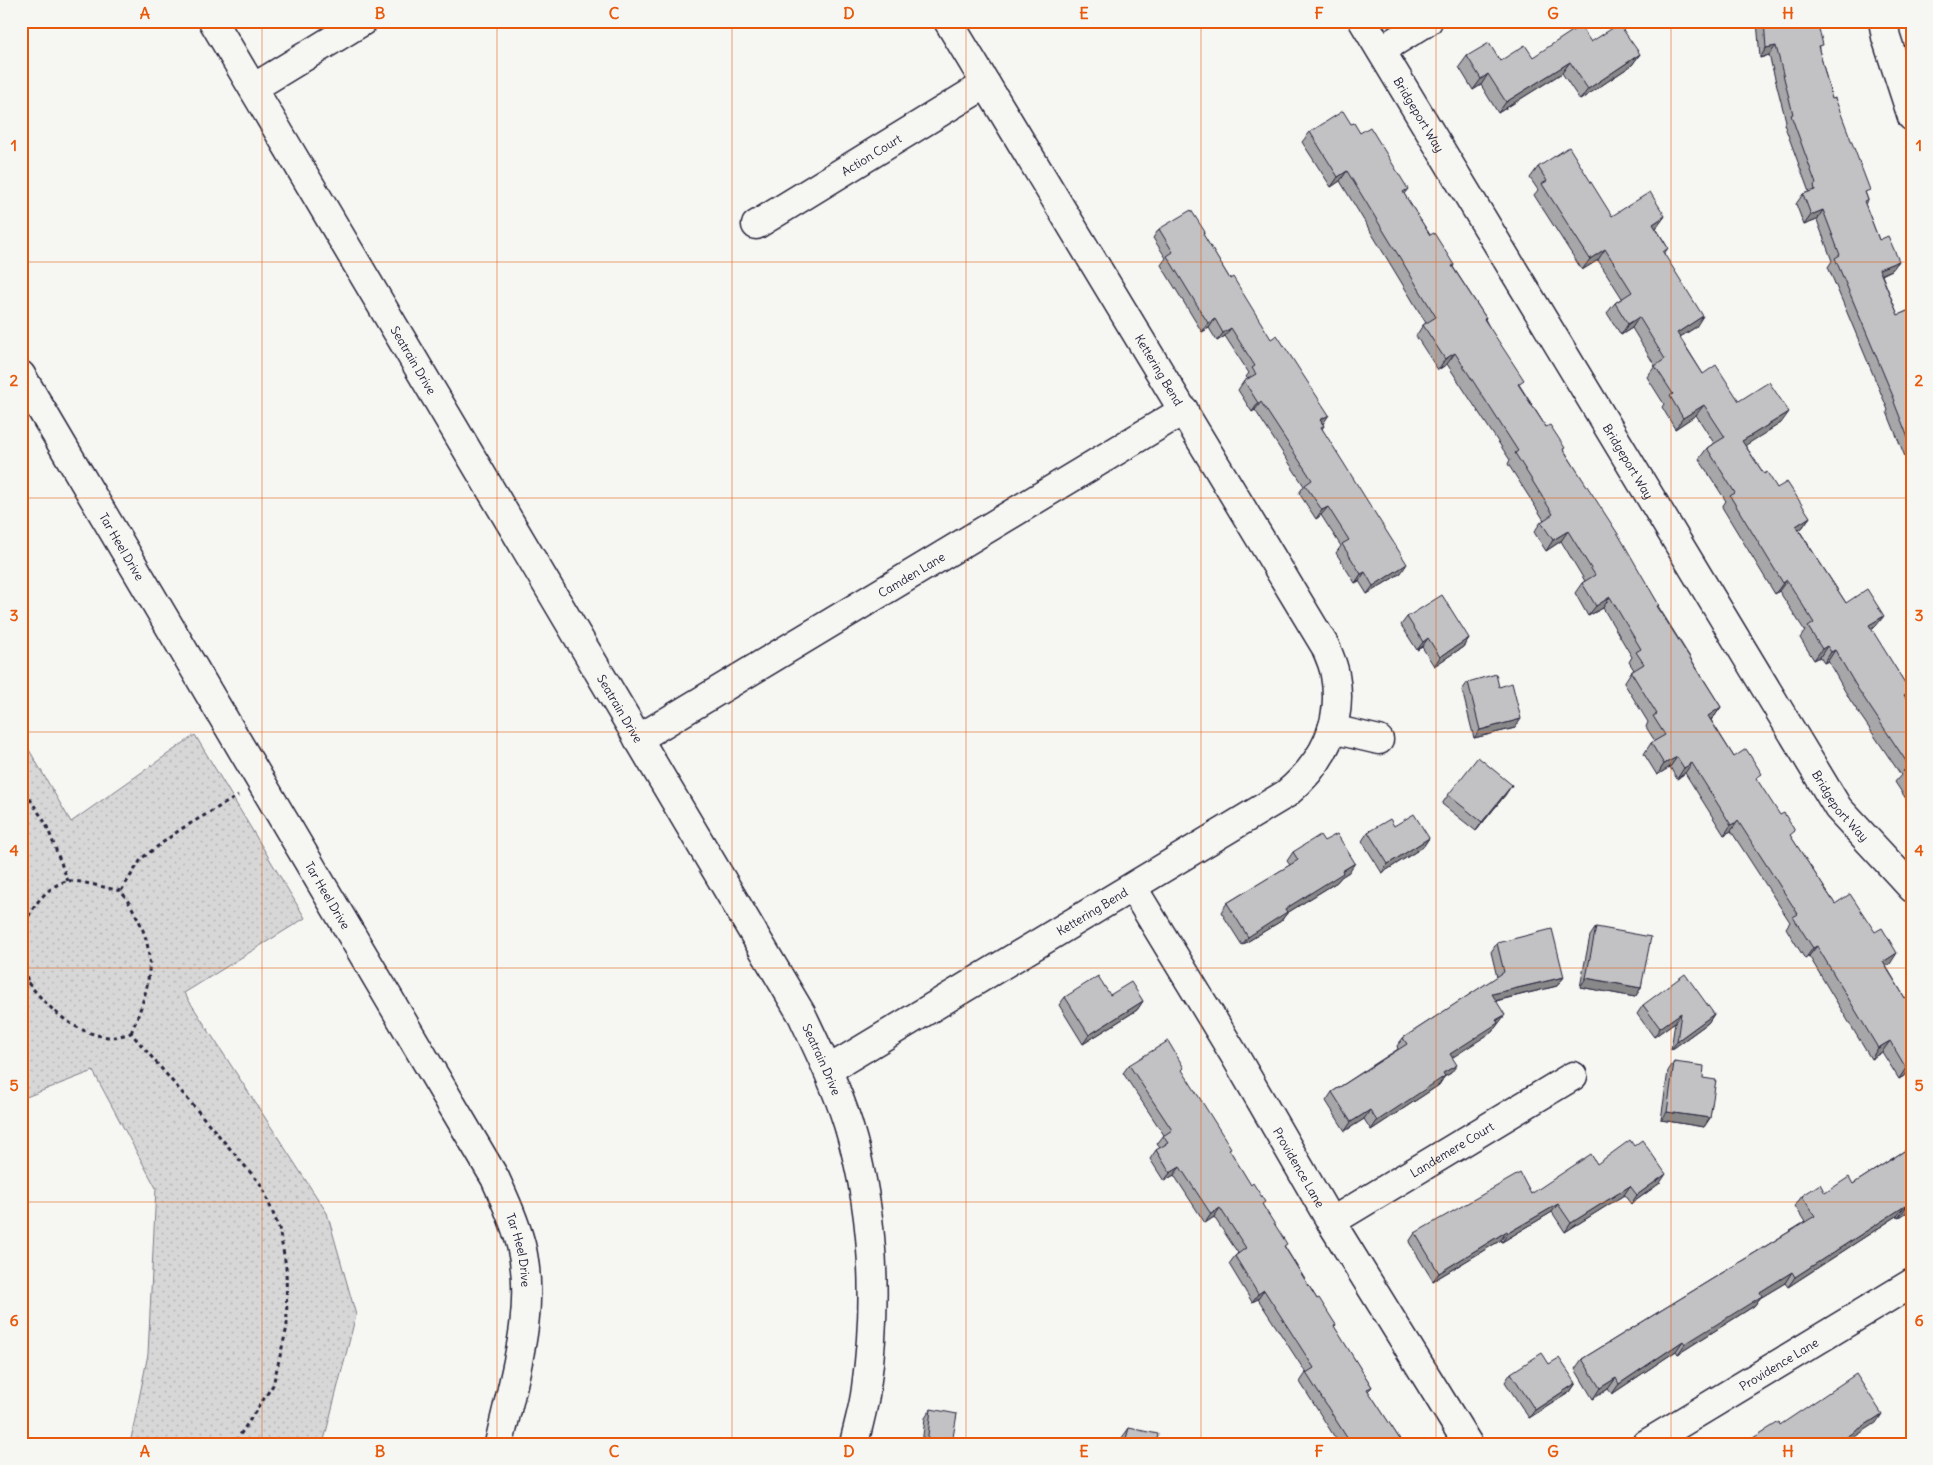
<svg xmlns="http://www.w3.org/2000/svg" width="1933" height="1465" viewBox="0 0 1933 1465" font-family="Delius,sans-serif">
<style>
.green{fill:url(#green-dots);stroke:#7c7c89}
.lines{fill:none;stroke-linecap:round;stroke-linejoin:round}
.street-casing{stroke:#22223b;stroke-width:31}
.path{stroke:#22223b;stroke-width:3;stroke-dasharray:4 4;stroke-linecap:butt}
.street{stroke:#f6f6f2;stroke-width:28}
.wall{fill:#a7a7a9;stroke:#22223b}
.shaded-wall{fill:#888889;stroke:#22223b}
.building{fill:#c2c2c4;stroke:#22223b}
.grid{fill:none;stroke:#e8590c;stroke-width:1;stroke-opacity:0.55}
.labels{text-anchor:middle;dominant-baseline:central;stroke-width:4;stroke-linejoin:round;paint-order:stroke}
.street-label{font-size:12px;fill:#22223b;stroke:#f6f6f2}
.neatline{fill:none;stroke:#e8590c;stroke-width:2}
.grid-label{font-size:16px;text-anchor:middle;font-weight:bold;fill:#e8590c}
</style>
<defs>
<pattern id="green-dots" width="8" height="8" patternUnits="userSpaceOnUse" patternTransform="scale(1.25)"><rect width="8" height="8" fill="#d7d7d7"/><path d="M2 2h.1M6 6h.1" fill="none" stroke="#b8b8b9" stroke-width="1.8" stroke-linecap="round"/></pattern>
</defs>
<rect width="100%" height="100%" fill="#f6f6f2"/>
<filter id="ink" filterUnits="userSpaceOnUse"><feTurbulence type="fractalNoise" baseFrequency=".02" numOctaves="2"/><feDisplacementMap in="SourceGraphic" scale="10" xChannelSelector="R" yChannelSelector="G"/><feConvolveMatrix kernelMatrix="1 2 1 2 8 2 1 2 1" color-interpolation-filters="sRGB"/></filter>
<g filter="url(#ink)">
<polygon class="green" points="195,735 305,918 184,993 327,1213 356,1315 323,1444 130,1444 148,1354 156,1188 93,1071 21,1099 21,736 71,822"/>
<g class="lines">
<g class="street-casing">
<g id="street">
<path id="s1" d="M213 21 802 1015C819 1051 836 1086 848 1124 874 1209 878 1300 866 1388 864 1407 858 1425 854 1444"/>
<path id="s2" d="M1363 21 1838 808 1912 888"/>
<polyline points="1883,21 1886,37 1912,117"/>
<polyline points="1381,50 1428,21"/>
<polyline points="253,88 363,21"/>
<path id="s3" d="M756 225 986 84"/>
<path id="s4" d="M21 375 495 1178C505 1200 515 1222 521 1245 537 1311 513 1379 499 1444"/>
<polyline points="1332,729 1379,740"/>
<path id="s5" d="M638 739 1184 410"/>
<path id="s6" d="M1133 888 1235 1056 1331 1222 1468 1444"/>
<path id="s7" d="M828 1070 1286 794C1322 764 1344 724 1335 675 1334 666 1329 655 1325 646L948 21"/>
<path id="s8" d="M1331 1222 1573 1076"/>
<path id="s9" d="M1646 1444 1912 1283"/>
</g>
</g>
<g class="path">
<polyline points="21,785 46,824 68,881"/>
<path d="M21 939C24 917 44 886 67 881 74 879 111 889 121 891"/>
<polyline points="21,953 28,983"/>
<path d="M21 987 28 983C49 1008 73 1033 108 1037 115 1038 124 1035 131 1033L262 1186 279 1228 286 1266 287 1327 273 1385 234 1444"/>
<path d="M131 1033C155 976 159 944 121 891L142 858 181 829 238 796"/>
</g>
<use href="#street" class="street"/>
</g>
<g class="wall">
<polygon points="1757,21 1817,21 1819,50 1832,99 1868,200 1865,204 1879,240 1899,261 1892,270 1882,275 1898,315 1912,309 1912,474 1887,412 1888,410 1828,267 1832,261 1817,220 1804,225 1796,204 1803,194 1809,192 1784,124 1786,121 1769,55 1760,58"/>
<polygon points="1591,42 1640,54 1632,65 1580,100 1562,73 1498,113 1481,85 1473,90 1459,67 1467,56 1500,61 1533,57"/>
<polygon points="1351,124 1360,133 1408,189 1404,194 1430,235 1454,265 1453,267 1486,318 1485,319 1520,386 1546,427 1564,450 1659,605 1658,606 1721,707 1714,717 1711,720 1734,757 1757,780 1791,837 1835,904 1890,964 1886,966 1905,998 1912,994 1912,1071 1899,1079 1882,1052 1871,1059 1809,956 1805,959 1786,928 1790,922 1731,831 1724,835 1685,773 1677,779 1670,767 1657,775 1644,754 1651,743 1655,741 1646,727 1648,722 1624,683 1631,672 1634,670 1629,662 1632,657 1603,608 1588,616 1575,593 1582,583 1585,581 1561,541 1546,551 1534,532 1541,522 1544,520 1508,464 1510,460 1447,364 1438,370 1416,336 1423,325 1426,323 1340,181 1331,187 1302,142 1310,132"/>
<polygon points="1538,167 1612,216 1665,216 1657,227 1656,228 1668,248 1664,254 1696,327 1680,337 1703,374 1739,401 1781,423 1745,445 1764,474 1777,488 1810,517 1802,528 1799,530 1846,603 1876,626 1871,630 1910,691 1905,698 1912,707 1912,808 1895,782 1901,775 1850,700 1828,661 1824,663 1820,657 1814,660 1800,638 1805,631 1779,591 1775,594 1722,507 1726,501 1699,459 1707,448 1714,443 1696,415 1675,429 1662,407 1664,404 1647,377 1655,366 1632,328 1621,335 1607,313 1615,303 1622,298 1598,260 1582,270 1534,195 1538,190 1530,178"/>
<polygon points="1159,229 1205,232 1203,235 1230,279 1324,426 1322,429 1401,573 1367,594 1359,581 1355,583 1336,553 1341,546 1321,515 1316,519 1299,493 1304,486 1255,410 1252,412 1238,390 1244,381 1248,379 1246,377 1249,373 1225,336 1217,341 1209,328 1202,332 1161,265 1166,258 1153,238"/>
<polygon points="1407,617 1469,638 1463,647 1434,666 1422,647 1417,650 1401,625"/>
<polygon points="1468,682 1499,687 1515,728 1474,738 1462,690"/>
<polygon points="1506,794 1476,831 1442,804 1448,795"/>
<polygon points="1394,826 1429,838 1423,847 1382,873 1362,841 1368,832"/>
<polygon points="1324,841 1349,872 1341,877 1337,882 1287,913 1281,921 1242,945 1221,912 1227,903 1290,865 1287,861 1293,852"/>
<polygon points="1596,927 1641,988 1635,997 1580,987 1590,936"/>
<polygon points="1497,943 1564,977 1557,986 1496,1001 1499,1023 1497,1025 1492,1032 1452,1057 1451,1073 1444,1077 1439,1085 1371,1130 1364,1119 1345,1131 1326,1101 1332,1092 1398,1049 1397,1046 1403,1038 1497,977 1491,952"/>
<polygon points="1110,995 1143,1001 1137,1010 1083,1044 1059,1005 1065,997"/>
<polygon points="1643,1005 1714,1014 1708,1023 1671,1050 1675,1022 1654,1037 1637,1014"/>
<polygon points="1674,1062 1703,1078 1710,1118 1704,1127 1661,1120 1668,1071"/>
<polygon points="1129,1065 1182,1071 1263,1206 1285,1247 1317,1299 1336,1325 1334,1327 1372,1387 1368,1391 1403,1444 1339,1444 1300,1382 1306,1373 1258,1299 1252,1302 1229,1264 1235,1256 1238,1253 1214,1217 1205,1223 1174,1175 1164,1181 1150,1159 1156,1150 1160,1148 1157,1144 1164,1135 1123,1073"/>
<polygon points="1912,1146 1912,1209 1898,1218 1897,1216 1788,1287 1785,1283 1760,1298 1754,1306 1678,1354 1676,1351 1612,1394 1608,1389 1593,1399 1575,1369 1582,1359 1805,1222 1795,1206 1802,1196 1825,1193 1853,1184"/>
<polygon points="1597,1164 1660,1183 1631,1204 1624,1195 1565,1232 1552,1212 1502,1242 1501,1240 1433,1281 1409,1242 1415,1233 1531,1194"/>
<polygon points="1549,1364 1576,1383 1570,1392 1529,1418 1505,1382 1511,1373"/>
<polygon points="931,1409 952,1443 953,1444 922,1444 925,1418"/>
<polygon points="1129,1428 1156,1444 1119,1444 1121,1439"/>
</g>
<g class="shaded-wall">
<polygon points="1776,46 1769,55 1760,58 1766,48"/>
<polygon points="1640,54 1632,65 1580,100 1588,89"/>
<polygon points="1570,62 1562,73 1498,113 1506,102"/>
<polygon points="1488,74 1481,85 1473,90 1481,79"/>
<polygon points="1347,171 1340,181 1331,187 1338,177"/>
<polygon points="1823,210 1817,220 1804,225 1811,215"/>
<polygon points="1665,216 1657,227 1646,235 1653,224"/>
<polygon points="1605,249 1598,260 1582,270 1590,259"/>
<polygon points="1899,261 1892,270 1873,278 1879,269"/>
<polygon points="1703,316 1696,327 1669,344 1677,333"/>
<polygon points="1639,317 1632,328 1621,335 1628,324"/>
<polygon points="1215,319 1209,328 1202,332 1208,323"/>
<polygon points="1231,328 1225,336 1217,341 1223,333"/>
<polygon points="1455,353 1447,364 1438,370 1445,359"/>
<polygon points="1261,402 1255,410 1252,412 1258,403"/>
<polygon points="1704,405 1696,415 1675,429 1683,418"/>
<polygon points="1789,412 1781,423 1735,452 1742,441"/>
<polygon points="1329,415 1323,424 1320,420"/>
<polygon points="1328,507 1321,515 1316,519 1322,510"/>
<polygon points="1810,517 1802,528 1789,537 1796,526"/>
<polygon points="1568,531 1561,541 1546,551 1553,540"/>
<polygon points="1407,564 1401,573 1367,594 1373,586"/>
<polygon points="1365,572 1359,581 1355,583 1361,574"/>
<polygon points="1787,580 1779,591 1775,594 1783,583"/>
<polygon points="1610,597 1603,608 1588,616 1596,606"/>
<polygon points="1884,616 1876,626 1861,636 1869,625"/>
<polygon points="1428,638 1422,647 1417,650 1423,642"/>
<polygon points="1469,638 1463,647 1434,666 1440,657"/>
<polygon points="1827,646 1820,657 1814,660 1822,649"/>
<polygon points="1835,650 1828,661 1824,663 1831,652"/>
<polygon points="1721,707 1714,717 1701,726 1708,716"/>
<polygon points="1521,719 1515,728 1474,738 1480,730"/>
<polygon points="1677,757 1670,767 1657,775 1664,764"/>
<polygon points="1692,763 1685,773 1677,779 1684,768"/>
<polygon points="1512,785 1506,794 1476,831 1482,822"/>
<polygon points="1738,821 1731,831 1724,835 1731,825"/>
<polygon points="1429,838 1423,847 1382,873 1388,864"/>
<polygon points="1355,863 1349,872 1341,877 1337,882 1287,913 1281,921 1242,945 1248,937 1285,909"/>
<polygon points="1817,946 1809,956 1805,959 1813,948"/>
<polygon points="1897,953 1890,964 1876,972 1883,962"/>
<polygon points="1564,977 1557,986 1486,1003 1492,994"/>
<polygon points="1586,978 1641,988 1635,997 1580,987"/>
<polygon points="1143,1001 1137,1010 1083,1044 1089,1035"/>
<polygon points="1681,1013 1675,1022 1654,1037 1660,1028"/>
<polygon points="1714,1014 1708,1023 1671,1050 1677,1041"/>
<polygon points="1505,1015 1492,1032 1444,1063 1450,1054"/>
<polygon points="1890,1041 1882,1052 1871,1059 1878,1048"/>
<polygon points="1457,1065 1451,1073 1444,1077 1439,1085 1371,1130 1377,1121 1443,1073"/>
<polygon points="1912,1065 1912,1071 1899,1079 1906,1068"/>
<polygon points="1370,1110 1364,1119 1345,1131 1351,1122"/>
<polygon points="1667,1112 1710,1118 1704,1127 1661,1120"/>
<polygon points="1180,1167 1174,1175 1164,1181 1170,1173"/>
<polygon points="1666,1174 1660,1183 1631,1204 1637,1195"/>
<polygon points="1630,1186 1624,1195 1565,1232 1571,1223"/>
<polygon points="1912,1203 1912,1209 1898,1218 1906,1207"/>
<polygon points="1558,1204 1552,1212 1502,1242 1508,1233"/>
<polygon points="1905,1206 1897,1216 1788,1287 1795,1277"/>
<polygon points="1220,1208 1214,1217 1205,1223 1211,1214"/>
<polygon points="1507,1231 1501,1240 1433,1281 1439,1273"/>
<polygon points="1792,1272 1785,1283 1760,1298 1754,1306 1678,1354 1685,1344 1760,1292"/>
<polygon points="1264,1290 1258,1299 1252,1302 1258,1294"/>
<polygon points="1683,1341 1676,1351 1612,1394 1619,1384"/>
<polygon points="1616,1378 1608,1389 1593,1399 1600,1388"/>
<polygon points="1576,1383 1570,1392 1529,1418 1535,1410"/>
<polygon points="1882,1414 1876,1423 1844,1444 1836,1444"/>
</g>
<g class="building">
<polygon points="1764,21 1817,21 1823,45 1818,46 1832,99 1835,98 1870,190 1865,192 1868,200 1864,201 1879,240 1888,236 1899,261 1879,269 1898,315 1912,309 1912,448 1894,402 1895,401 1835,258 1840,255 1823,210 1811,215 1803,194 1815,190 1814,185 1816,184 1791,115 1793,114 1776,46 1766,48"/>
<polygon points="1619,24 1640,54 1588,89 1570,62 1506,102 1488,74 1481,79 1467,56 1489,43 1500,61 1525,45 1533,57 1580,26 1591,42"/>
<polygon points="1343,111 1351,124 1354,123 1360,133 1370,127 1408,189 1403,192 1430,235 1434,233 1454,265 1452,266 1486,318 1484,319 1524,380 1518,384 1546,427 1550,425 1565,448 1563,449 1618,534 1659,605 1657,606 1721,707 1708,716 1734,757 1746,749 1762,774 1756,778 1780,815 1784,813 1795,831 1790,835 1835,904 1850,894 1875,932 1882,928 1897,953 1883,962 1905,998 1912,994 1912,1065 1906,1068 1890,1041 1878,1048 1817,946 1813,948 1793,917 1798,914 1738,821 1731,825 1692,763 1684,768 1677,757 1664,764 1651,743 1665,735 1653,716 1657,714 1631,672 1644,664 1636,652 1641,649 1610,597 1596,606 1582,583 1595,575 1568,531 1553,540 1541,522 1553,514 1515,453 1518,451 1455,353 1445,359 1423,325 1436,317 1347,171 1338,177 1310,132"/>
<polygon points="1569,147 1612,216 1650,192 1665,216 1653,224 1668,248 1663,252 1703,316 1677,333 1703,374 1716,365 1739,401 1769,382 1789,412 1742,441 1764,474 1767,472 1777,488 1787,482 1810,517 1796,526 1846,603 1867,589 1884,616 1869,625 1910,691 1904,695 1912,707 1912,785 1903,771 1910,767 1858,689 1835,650 1831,652 1827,646 1822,649 1808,627 1814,623 1787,580 1783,583 1730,496 1735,493 1707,448 1725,437 1704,405 1683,418 1670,396 1673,394 1655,366 1665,359 1639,317 1628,324 1615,303 1632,292 1605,249 1590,259 1542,184 1547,181 1538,167"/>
<polygon points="1191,210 1205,232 1203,234 1230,279 1233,277 1271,339 1277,335 1329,415 1320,420 1324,426 1321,427 1407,564 1373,586 1365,572 1361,574 1342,544 1349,540 1328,507 1322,510 1305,485 1312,480 1261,402 1258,403 1244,381 1256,374 1252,368 1255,366 1231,328 1223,333 1215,319 1208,323 1167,256 1173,252 1159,229"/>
<polygon points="1442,595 1469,638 1440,657 1428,638 1423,642 1407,617"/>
<polygon points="1496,674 1499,687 1512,683 1521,719 1480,730 1468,682"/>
<polygon points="1478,757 1512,785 1482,822 1448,795"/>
<polygon points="1414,814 1429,838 1388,864 1368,832 1390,819 1394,826"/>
<polygon points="1337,834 1355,863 1342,871 1343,873 1285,909 1287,912 1248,937 1227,903 1298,860 1293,852 1320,835 1324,841"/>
<polygon points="1596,927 1651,937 1641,988 1586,978"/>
<polygon points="1552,929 1564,977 1492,994 1505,1015 1496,1020 1498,1023 1450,1054 1457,1065 1443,1073 1445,1076 1377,1121 1370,1110 1351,1122 1332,1092 1407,1044 1403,1038 1504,972 1497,943"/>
<polygon points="1685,974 1714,1014 1677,1041 1681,1013 1660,1028 1643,1005"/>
<polygon points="1098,976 1110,995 1131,982 1143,1001 1089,1035 1065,997"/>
<polygon points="1168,1041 1184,1068 1182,1070 1231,1148 1229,1149 1251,1185 1253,1183 1265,1202 1262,1204 1287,1244 1284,1246 1317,1299 1319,1298 1336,1325 1334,1326 1372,1387 1367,1389 1403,1444 1351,1444 1306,1373 1314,1368 1264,1290 1258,1294 1235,1256 1246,1248 1220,1208 1211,1214 1180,1167 1170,1173 1156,1150 1168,1143 1163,1136 1172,1130 1129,1065"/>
<polygon points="1674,1062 1704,1066 1703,1078 1716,1080 1710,1118 1667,1112"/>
<polygon points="1630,1140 1634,1146 1642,1140 1666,1174 1637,1195 1630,1186 1571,1223 1558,1204 1508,1233 1507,1231 1439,1273 1415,1233 1520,1173 1531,1194 1591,1154 1597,1164"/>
<polygon points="1912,1146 1912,1203 1906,1207 1905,1206 1795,1277 1792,1272 1760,1292 1762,1296 1685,1344 1683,1341 1619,1384 1616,1378 1600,1388 1582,1359 1815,1216 1802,1196 1820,1184 1825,1193 1849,1177 1853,1184"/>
<polygon points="1542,1353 1549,1364 1559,1358 1576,1383 1535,1410 1511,1373"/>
<polygon points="1856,1374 1882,1414 1836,1444 1743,1444 1779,1422 1780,1425"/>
<polygon points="931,1409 957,1414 952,1443 953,1444 927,1444"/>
<polygon points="1129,1428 1158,1434 1156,1444 1120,1444 1121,1441 1125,1442"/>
<polygon points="1064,1439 1084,1444 1049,1444 1049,1440 1063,1444"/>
</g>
</g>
<path class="grid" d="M262 21V1444M497 21V1444M732 21V1444M966 21V1444M1201 21V1444M1436 21V1444M1671 21V1444M21 262H1912M21 498H1912M21 732H1912M21 968H1912M21 1202H1912"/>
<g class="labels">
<g class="street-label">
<text stroke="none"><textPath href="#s2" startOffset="109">Bridgeport Way</textPath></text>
<text stroke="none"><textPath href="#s3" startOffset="135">Action Court</textPath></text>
<text stroke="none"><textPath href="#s1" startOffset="394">Seatrain Drive</textPath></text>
<text transform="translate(1159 370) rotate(59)">Kettering Bend</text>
<text stroke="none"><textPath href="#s2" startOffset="514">Bridgeport Way</textPath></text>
<text stroke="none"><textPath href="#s4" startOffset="199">Tar Heel Drive</textPath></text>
<text stroke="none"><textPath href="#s5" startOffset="319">Camden Lane</textPath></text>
<text stroke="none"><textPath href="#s1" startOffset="799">Seatrain Drive</textPath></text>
<text stroke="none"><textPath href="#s2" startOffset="919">Bridgeport Way</textPath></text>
<text stroke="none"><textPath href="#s4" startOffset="604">Tar Heel Drive</textPath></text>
<text stroke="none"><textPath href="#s7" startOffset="308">Kettering Bend</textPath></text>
<text stroke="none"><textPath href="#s1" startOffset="1204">Seatrain Drive</textPath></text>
<text stroke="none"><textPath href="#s8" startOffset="141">Landemere Court</textPath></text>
<text stroke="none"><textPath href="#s6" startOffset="325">Providence Lane</textPath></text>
<text stroke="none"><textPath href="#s4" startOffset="1009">Tar Heel Drive</textPath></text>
<text stroke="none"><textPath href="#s9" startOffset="155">Providence Lane</textPath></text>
</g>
</g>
<rect width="1933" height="1465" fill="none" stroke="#f6f6f2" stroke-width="55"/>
<rect x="28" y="28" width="1878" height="1410" class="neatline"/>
<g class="grid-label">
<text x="145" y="19">A</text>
<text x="380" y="19">B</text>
<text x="614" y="19">C</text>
<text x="849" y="19">D</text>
<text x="1084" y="19">E</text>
<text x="1319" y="19">F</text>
<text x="1553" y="19">G</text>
<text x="1788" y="19">H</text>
<text x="14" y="151">1</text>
<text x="1919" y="151">1</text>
<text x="14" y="386">2</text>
<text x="1919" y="386">2</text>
<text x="14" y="621">3</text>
<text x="1919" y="621">3</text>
<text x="14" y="856">4</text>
<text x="1919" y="856">4</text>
<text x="14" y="1091">5</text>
<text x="1919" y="1091">5</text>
<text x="14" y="1326">6</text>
<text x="1919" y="1326">6</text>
<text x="145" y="1457">A</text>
<text x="380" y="1457">B</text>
<text x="614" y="1457">C</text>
<text x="849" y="1457">D</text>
<text x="1084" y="1457">E</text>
<text x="1319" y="1457">F</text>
<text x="1553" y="1457">G</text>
<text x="1788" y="1457">H</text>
</g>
</svg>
